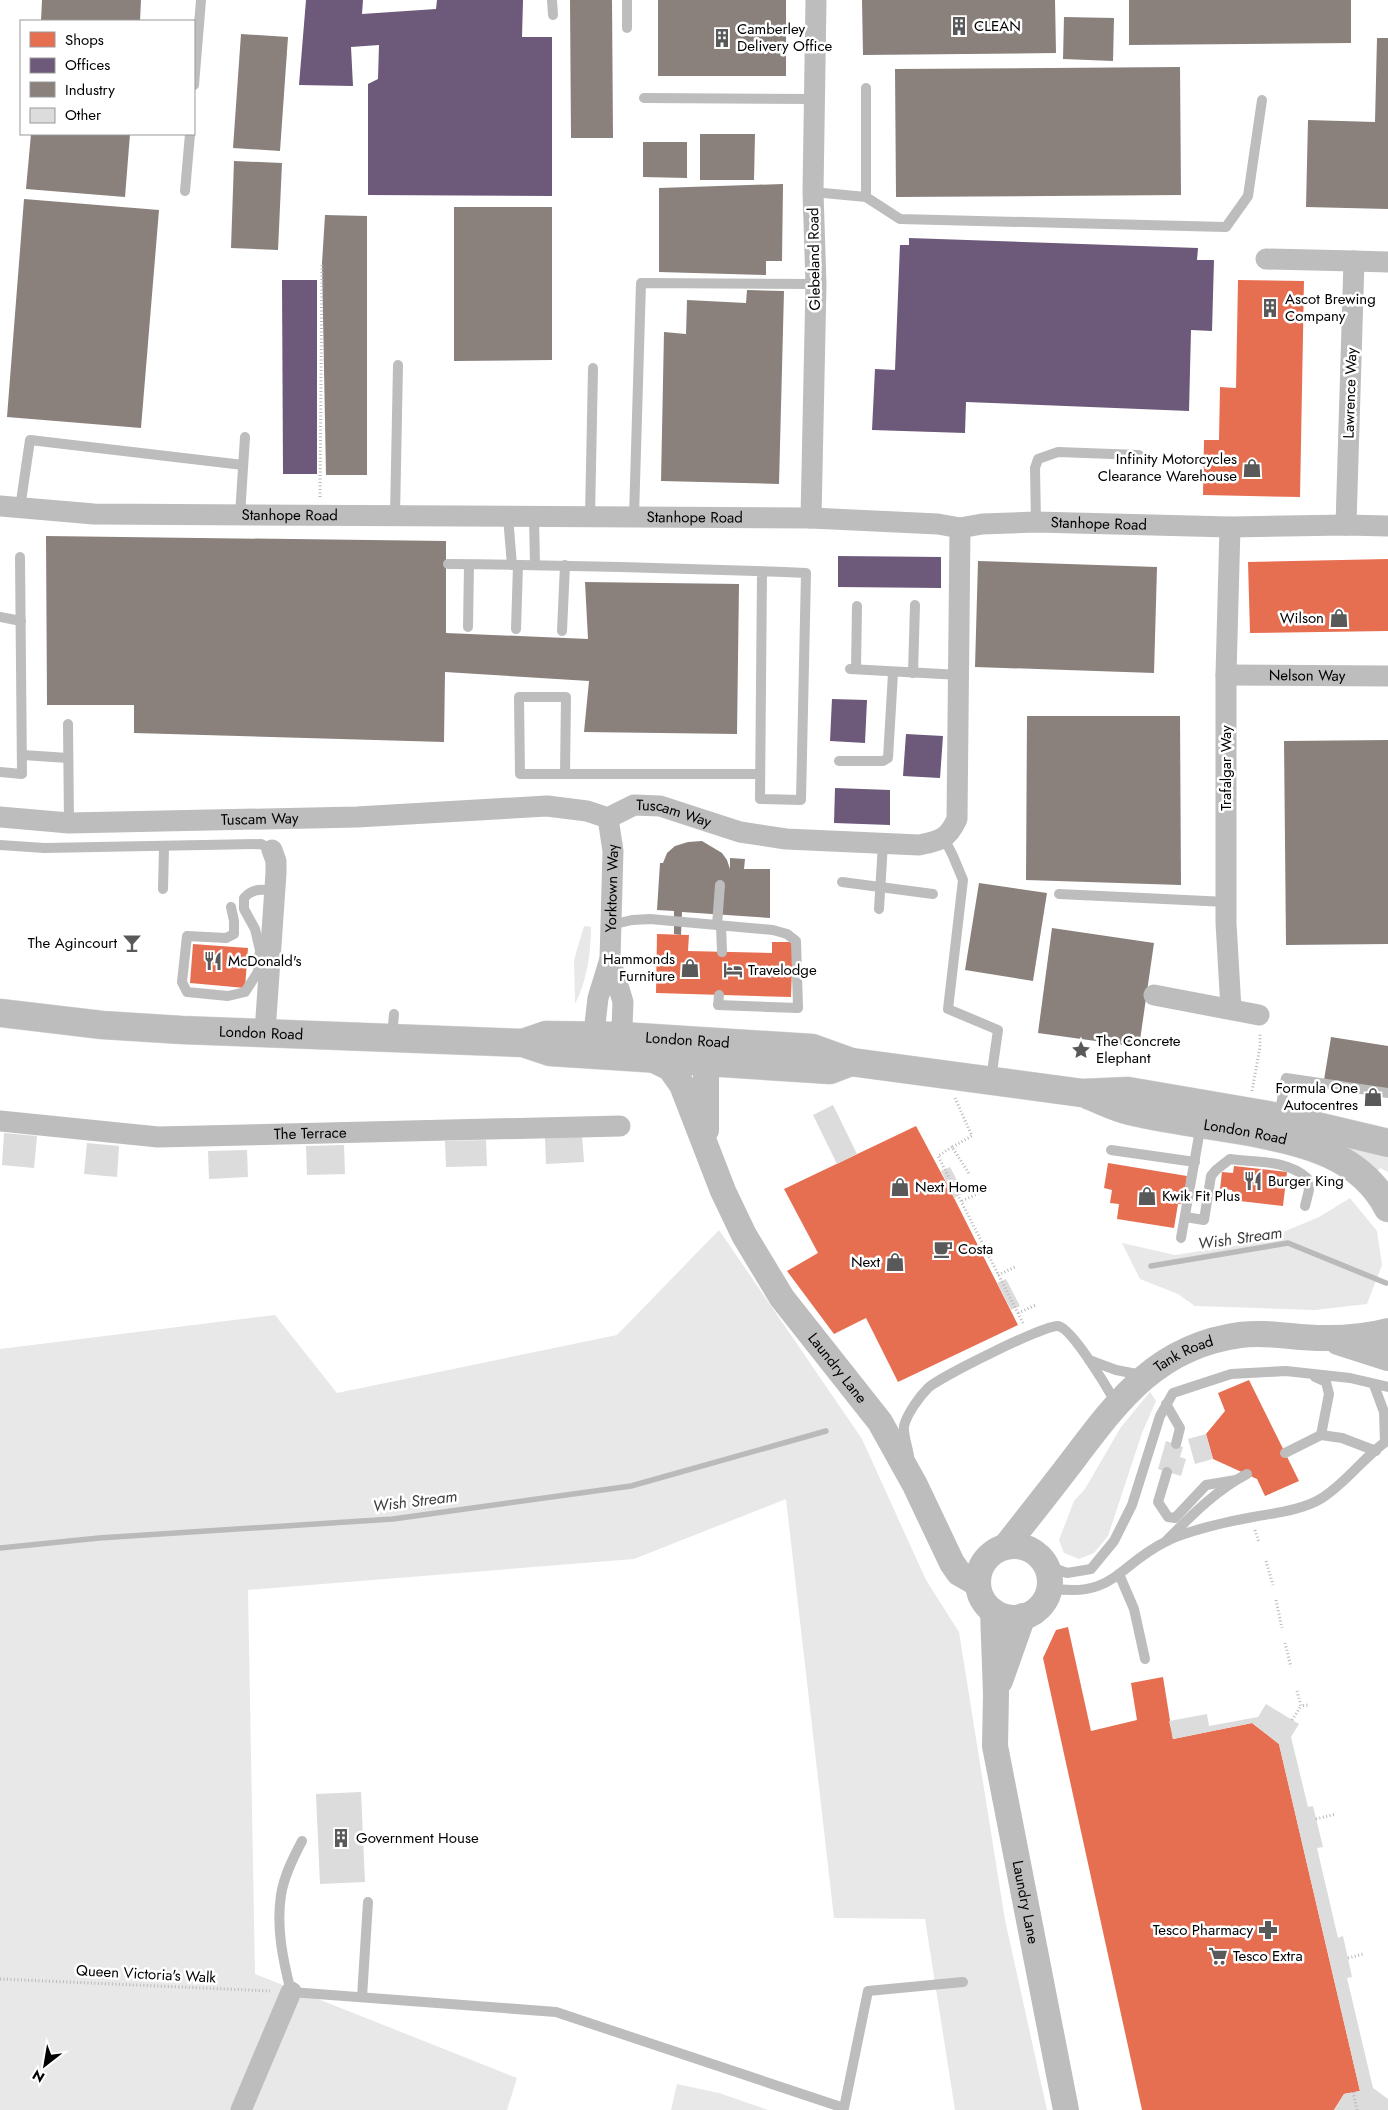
<svg xmlns="http://www.w3.org/2000/svg" width="1388" height="2110" viewBox="0 0 1388 2110" font-family="Jost,sans-serif">
<style>
.green{fill:#e8e8e8}
.shops{fill:#e76f51}
.offices{fill:#6d597a}
.industry{fill:#8a817c}
.lines{fill:none;stroke-linecap:round;stroke-linejoin:round}
.stream{stroke:#bababa;stroke-width:5.5}
.building{fill:#dcdcdc}
.primary-casing{stroke:#dbdbdb;stroke-width:29}
.path{stroke:#b8b8b8;stroke-width:3;stroke-dasharray:1 2.5;stroke-linecap:butt}
.service{stroke:#bdbdbd;stroke-width:10}
.minor{stroke:#bdbdbd;stroke-width:21}
.tertiary{stroke:#bdbdbd;stroke-width:26}
.primary{stroke:#bdbdbd;stroke-width:28}
.labels{text-anchor:middle;dominant-baseline:central;stroke-width:5;stroke-linejoin:round;paint-order:stroke}
.poi-label{font-size:15px;fill:#000;stroke:#fff;text-anchor:start}
.street-label{font-size:15px;fill:#000;stroke:#fff}
.water-label{font-size:16px;font-style:italic;fill:#3e3e3e;stroke:#fff}
</style>
<rect width="100%" height="100%" fill="#fff"/>
<g class="green">
<path d="M584 926 591 927C591 952 587 981 575 1004L574 960Z"/>
<polygon points="1338,1145 1360,1148 1388,1157 1388,1172 1380,1168 1377,1171"/>
<polygon points="1350,1198 1377,1231 1382,1265 1367,1304 1315,1310 1195,1306 1178,1294 1140,1279 1122,1243 1175,1255 1259,1242 1319,1217"/>
<polygon points="719,1230 862,1439 926,1580 959,1632 1005,1920 1047,2110 955,2110 925,1919 834,1918 786,1499 634,1559 248,1590 255,1974 517,2078 507,2110 0,2110 0,1349 275,1315 337,1393 617,1335"/>
<polygon points="1150,1392 1156,1401 1142,1433 1108,1536 1094,1553 1079,1559 1064,1553 1059,1540 1074,1501 1085,1489 1121,1427"/>
<polygon points="677,2084 719,2093 768,2110 671,2110"/>
</g>
<g class="shops">
<polygon points="1238,280 1304,281 1300,497 1203,495 1204,440 1219,440 1220,387 1236,388"/>
<polygon points="1388,559 1388,631 1250,633 1248,562"/>
<polygon points="657,934 689,935 688,951 772,953 772,942 793,942 791,997 656,993"/>
<polygon points="193,944 248,948 245,988 190,983"/>
<polygon points="916,1126 947,1184 1018,1325 898,1382 866,1318 834,1334 787,1271 818,1253 784,1189"/>
<polygon points="1108,1163 1187,1176 1183,1204 1178,1204 1174,1228 1117,1219 1119,1204 1110,1203 1112,1190 1104,1188"/>
<polygon points="1234,1166 1287,1172 1283,1206 1231,1200 1232,1190 1220,1189 1222,1172 1233,1173"/>
<polygon points="1249,1380 1299,1481 1265,1496 1257,1479 1213,1459 1206,1434 1225,1411 1218,1393"/>
<polygon points="1068,1627 1091,1731 1137,1720 1131,1683 1163,1677 1173,1739 1252,1723 1279,1744 1360,2091 1344,2094 1334,2110 1142,2110 1043,1658 1056,1630"/>
</g>
<g class="offices">
<polygon points="306,0 363,0 362,14 436,9 437,0 523,0 522,37 552,37 552,196 368,195 368,84 378,79 379,45 351,47 353,86 299,85"/>
<polygon points="909,238 1198,248 1197,260 1214,260 1212,331 1191,330 1189,411 966,402 965,433 872,430 875,369 895,370 900,245 909,245"/>
<polygon points="282,280 317,280 317,474 283,474"/>
<polygon points="838,556 941,557 941,588 838,587"/>
<polygon points="832,699 867,700 865,743 830,741"/>
<polygon points="906,734 943,736 940,778 903,776"/>
<polygon points="835,788 890,790 890,825 834,823"/>
</g>
<g class="industry">
<polygon points="42,0 141,0 140,21 41,21"/>
<polygon points="570,0 612,0 613,138 571,138"/>
<rect x="658" y="0" width="128" height="76"/>
<polygon points="862,0 1055,0 1056,53 863,55"/>
<polygon points="1129,0 1351,0 1351,43 1129,45"/>
<polygon points="1064,17 1114,18 1113,61 1063,59"/>
<polygon points="241,34 288,37 280,151 233,148"/>
<polygon points="1377,38 1388,38 1388,209 1306,207 1308,120 1375,122"/>
<polygon points="1180,67 1181,195 896,197 895,69"/>
<polygon points="31,134 130,134 125,197 26,189"/>
<polygon points="700,134 755,134 754,180 700,180"/>
<polygon points="643,142 687,142 687,178 643,177"/>
<polygon points="234,161 282,163 278,250 231,248"/>
<polygon points="783,184 782,261 766,261 766,275 659,272 659,188"/>
<polygon points="24,199 159,210 141,428 7,417"/>
<polygon points="454,207 552,207 552,360 454,361"/>
<polygon points="325,215 367,216 367,475 326,475 322,263"/>
<polygon points="747,290 784,291 779,484 661,481 664,332 686,334 687,300 746,303"/>
<polygon points="46,536 446,541 446,633 588,639 585,582 739,584 737,734 584,732 589,681 445,672 444,742 134,733 134,705 47,705"/>
<polygon points="978,561 1157,567 1154,673 975,667"/>
<polygon points="1027,716 1180,716 1181,885 1026,880"/>
<polygon points="1388,740 1388,944 1286,945 1284,741"/>
<polygon points="702,841 722,853 727,860 730,869 730,858 745,859 744,869 770,869 770,918 682,912 681,935 674,934 674,911 657,910 660,863 663,863 667,853 675,846 688,842"/>
<polygon points="979,883 1047,893 1033,981 965,970"/>
<polygon points="1052,928 1154,943 1139,1047 1038,1033"/>
<polygon points="1331,1037 1388,1046 1388,1090 1324,1080"/>
</g>
<g class="lines">
<g class="stream">
<polyline points="1151,1266 1288,1243 1386,1283"/>
<polyline points="0,1548 99,1538 393,1519 631,1486 826,1431"/>
</g>
</g>
<g class="building">
<polygon points="833,1105 857,1154 837,1164 813,1115"/>
<polygon points="4,1133 37,1136 34,1168 2,1165"/>
<polygon points="582,1136 584,1162 546,1164 545,1138"/>
<polygon points="486,1140 487,1166 446,1167 445,1141"/>
<polygon points="87,1143 119,1146 117,1177 84,1174"/>
<polygon points="344,1145 345,1174 307,1175 306,1146"/>
<polygon points="247,1150 248,1177 209,1179 208,1151"/>
<polygon points="950,1167 964,1193 954,1198 941,1171"/>
<polygon points="1006,1279 1020,1306 1011,1310 997,1283"/>
<polygon points="1206,1434 1213,1459 1195,1464 1188,1439"/>
<polygon points="1166,1441 1183,1447 1180,1457 1186,1459 1181,1476 1158,1469"/>
<polygon points="1266,1704 1299,1724 1291,1737 1308,1807 1313,1806 1323,1847 1317,1848 1338,1938 1343,1936 1352,1977 1347,1978 1373,2088 1388,2099 1388,2110 1334,2110 1344,2094 1360,2091 1279,1744 1252,1723 1173,1739 1169,1721 1207,1714 1209,1726 1258,1717"/>
<polygon points="361,1792 365,1882 320,1884 316,1794"/>
</g>
<g class="lines">
<g class="primary-casing">
<g id="primary">
<path id="s9" d="M0 1013 102 1025 182 1030 523 1043 550 1052 830 1070 851 1062"/>
<path id="s10" d="M523 1043 546 1035 622 1036 812 1048 851 1062 1082 1093 1128 1091 1279 1117 1388 1143"/>
<path id="s11" d="M1090 1096C1103 1101 1116 1108 1130 1111 1169 1120 1210 1125 1250 1132 1304 1143 1360 1154 1388 1208"/>
</g>
</g>
<g class="path">
<polyline points="320,497 322,263"/>
<polyline points="1252,1091 1260,1047 1260,1033"/>
<polyline points="955,1098 972,1136 952,1147 970,1175"/>
<polyline points="952,1147 938,1156 1024,1325"/>
<polyline points="947,1184 952,1182"/>
<polyline points="962,1201 979,1193"/>
<polyline points="998,1275 1015,1267"/>
<polyline points="1018,1313 1036,1305"/>
<polyline points="1255,1530 1259,1543"/>
<polyline points="1266,1561 1273,1585"/>
<polyline points="1276,1600 1282,1628"/>
<polyline points="1285,1643 1291,1667"/>
<polyline points="1297,1691 1301,1706 1308,1705"/>
<polyline points="1292,1720 1301,1706"/>
<polyline points="1316,1819 1336,1814"/>
<polyline points="1348,1958 1363,1954"/>
<polyline points="0,1979 270,1991"/>
<polyline points="1353,2092 1357,2110"/>
</g>
<g class="service">
<polyline points="552,0 553,15"/>
<polyline points="627,0 627,28"/>
<polyline points="194,85 201,0"/>
<polyline points="644,98 813,99"/>
<polyline points="185,191 190,134"/>
<polyline points="813,192 866,197 900,219 1226,227 1248,196 1262,100"/>
<polyline points="866,197 866,88"/>
<polyline points="20,508 30,440 243,465"/>
<polyline points="240,515 245,437"/>
<polyline points="395,516 398,365"/>
<polyline points="508,517 512,565"/>
<polyline points="534,517 535,565"/>
<polyline points="590,517 593,368"/>
<polyline points="634,517 641,283 816,284"/>
<polyline points="1036,522 1035,468 1038,459 1058,452 1139,455"/>
<path d="M448 564C567 565 686 568 806 573L801 800 760 799 762 572"/>
<polyline points="0,617 21,621"/>
<polyline points="468,627 469,565"/>
<polyline points="516,629 518,565"/>
<polyline points="562,631 565,565"/>
<polyline points="850,669 960,675"/>
<polyline points="856,669 857,606"/>
<polyline points="913,673 915,605"/>
<polyline points="68,724 69,823"/>
<polyline points="23,755 68,758"/>
<polyline points="839,761 883,761 888,758 893,673"/>
<polyline points="0,772 22,774 20,557"/>
<polyline points="565,774 566,697 519,697 520,774 760,774"/>
<polyline points="944,838 953,856 963,880 948,1009 998,1030 991,1079"/>
<polyline points="0,845 44,848 261,844 272,850"/>
<polyline points="842,882 933,894"/>
<polyline points="163,889 164,847"/>
<polyline points="1059,894 1227,902"/>
<path d="M231 907 234 921V934L226 938 187 936 182 982 187 992 228 996 245 992 258 972 260 950 255 929 244 909V898C253 888 262 889 275 891"/>
<polyline points="879,909 883,843"/>
<polyline points="611,925 632,920 650,919 773,930 787,934 796,941 798,1008 718,1005 719,995"/>
<polyline points="717,925 720,885"/>
<polyline points="721,926 722,952"/>
<polyline points="392,1037 394,1014"/>
<polyline points="1279,1116 1286,1078 1388,1093"/>
<polyline points="1111,1150 1195,1162"/>
<path d="M1185 1217 1204 1220 1211 1176 1216 1170 1230 1159C1256 1163 1286 1159 1307 1178L1309 1190 1305 1206"/>
<polyline points="1181,1238 1201,1124"/>
<polyline points="1089,1360 1116,1370 1142,1375"/>
<polyline points="1315,1377 1326,1382 1329,1394 1321,1435"/>
<polyline points="1374,1385 1384,1412 1385,1442"/>
<polyline points="1166,1404 1180,1428 1176,1444"/>
<polyline points="1285,1453 1321,1435 1342,1438 1376,1451"/>
<path d="M909 1456C908 1448 903 1435 904 1426 907 1414 919 1397 928 1388 938 1378 1046 1324 1058 1326 1072 1328 1108 1389 1116 1403"/>
<polyline points="1167,1472 1158,1502 1168,1517 1175,1518 1206,1485 1236,1480"/>
<path d="M1167 1540C1191 1516 1216 1490 1247 1474"/>
<polyline points="1046,1565 1067,1573 1091,1569 1114,1541 1132,1505 1160,1416 1173,1393 1231,1374 1286,1371 1350,1378 1388,1387"/>
<polyline points="1119,1574 1134,1609 1145,1659"/>
<path d="M1050 1588C1113 1599 1117 1566 1165 1542 1185 1531 1230 1521 1253 1517 1275 1513 1303 1510 1322 1498 1345 1484 1366 1455 1388 1440"/>
<path d="M302 1841C293 1858 284 1876 281 1895 276 1928 283 1960 291 1992L556 2012 844 2108 868 1991 963 1982"/>
<polyline points="362,1997 368,1902"/>
</g>
<g class="minor">
<polyline points="1266,259 1354,261 1346,525"/>
<polyline points="1354,261 1388,262"/>
<path id="s1" d="M0 506 94 514 811 518 938 524 960 528 982 524 1036 522 1230 527 1346 525 1388 526"/>
<polyline points="811,518 816,284 813,192 816,0"/>
<polyline points="1230,527 1226,675 1226,923 1231,1009"/>
<path id="s2" d="M1226 675 1388 676"/>
<path id="s3" d="M0 817 69 823 357 817 547 806 587 811 608 818 634 805 660 806 740 832 786 839 919 845C940 841 948 839 957 819L960 528"/>
<polyline points="610,959 623,1002 621,1052"/>
<polyline points="1154,995 1259,1015"/>
<polyline points="265,1032 276,873 276,861 272,850"/>
<path id="s4" d="M592 1050 598 998 610 959 613 851 608 818"/>
<path id="s5" d="M0 1121 158 1137 620 1126"/>
<polyline points="241,2110 291,1992"/>
</g>
<g class="tertiary">
<path id="s6" d="M654 1060 670 1068 682 1085 723 1191 744 1235 782 1298 880 1422 915 1485 952 1563 959 1573 978 1584"/>
<polyline points="706,1130 706,1041"/>
<polyline points="1338,1342 1388,1358"/>
<circle cx="1014" cy="1582" r="36"/>
<path id="s7" d="M1005 1547C1028 1518 1050 1490 1073 1460 1119 1399 1158 1346 1240 1335 1270 1331 1298 1339 1328 1338 1347 1338 1369 1336 1388 1331"/>
<path id="s8" d="M993 1611 996 1694 995 1746 1066 2110"/>
<polyline points="1000,1681 1023,1616"/>
</g>
<use href="#primary" class="primary"/>
</g>
<defs>
<g id="building-bare" transform="scale(1.5)"><path d="M-4-6H4V6H1V3H-1V6H-4ZM-2.5-4.3h1.7v1.8h-1.7ZM.8-4.3h1.7v1.8H.8ZM-2.5-1h1.7V.8h-1.7ZM.8-1h1.7V.8H.8Z" fill="#595959" stroke="#fff" stroke-width="2.5" paint-order="stroke"/></g>
<g id="shop-bare" transform="scale(1.5)"><path d="M-5-2.5h2.3a2.7 3.5 0 0 1 5.4 0H5L5.5 6h-11ZM-1.5-2.5h3a1.5 2.3 0 0 0-3 0Z" fill="#595959" stroke="#fff" stroke-width="2.5" paint-order="stroke"/></g>
<g id="bar-bare" transform="scale(1.5)"><path d="M-6-5H6L.8 .8V4.5H3.5V6h-7V4.5H-.8V.8Z" fill="#595959" stroke="#fff" stroke-width="2.5" paint-order="stroke"/></g>
<g id="restaurant-bare" transform="scale(1.5)"><path d="M-5-6h1v4h1v-4h1v4h1v-4h1v5L-1.5 .5V6h-2V.5L-5-1ZM5-6V6H3V1.5H1.5Q1.5-4 5-6Z" fill="#595959" stroke="#fff" stroke-width="2.5" paint-order="stroke"/></g>
<g id="hotel-bare" transform="scale(1.5)"><path d="M-6-4.5h1.5V1H6V5H4.5V3h-9V5H-6ZM-4 0a1.8 1.8 0 1 1 3.6 0ZM.5 0V-2.5h3Q6-2.5 6 0Z" fill="#595959" stroke="#fff" stroke-width="2.5" paint-order="stroke"/></g>
<g id="sight-bare" transform="scale(1.5)"><path d="M0-6L1.8-2.2L6-1.7L2.9 1.2L3.7 5.4L0 3.3L-3.7 5.4L-2.9 1.2L-6-1.7L-1.8-2.2Z" fill="#595959" stroke="#fff" stroke-width="2.5" paint-order="stroke"/></g>
<g id="cafe-bare" transform="scale(1.5)"><path d="M-5.5-4.5H6V0H3Q3 3.5 0 3.5H-2.5Q-5.5 3.5-5.5 0ZM3-3.2v2h1.7v-2ZM-6 4.5H4V6H-6Z" fill="#595959" stroke="#fff" stroke-width="2.5" paint-order="stroke"/></g>
<g id="pharmacy-bare" transform="scale(1.5)"><path d="M-2-6h4v4h4v4h-4v4h-4v-4h-4v-4h4Z" fill="#595959" stroke="#fff" stroke-width="2.5" paint-order="stroke"/></g>
<g id="supermarket-bare" transform="scale(1.5)"><path d="M-6-5.5h2.5l.6 2H6L4.5 2H-2.5L-4.4-4H-6ZM-1.5 3.2a1.3 1.3 0 1 0 .1 0ZM3 3.2a1.3 1.3 0 1 0 .1 0Z" fill="#595959" stroke="#fff" stroke-width="2.5" paint-order="stroke"/></g>
</defs>
<g fill-rule="evenodd">
<use href="#building-bare" x="959" y="26"/>
<use href="#building-bare" x="722" y="38"/>
<use href="#building-bare" x="1270" y="308"/>
<use href="#shop-bare" x="1252" y="468"/>
<use href="#shop-bare" x="1339" y="618"/>
<use href="#bar-bare" x="132" y="943"/>
<use href="#restaurant-bare" x="213" y="961"/>
<use href="#shop-bare" x="690" y="968"/>
<use href="#hotel-bare" x="733" y="970"/>
<use href="#sight-bare" x="1081" y="1050"/>
<use href="#shop-bare" x="1373" y="1097"/>
<use href="#restaurant-bare" x="1253" y="1181"/>
<use href="#shop-bare" x="900" y="1187"/>
<use href="#shop-bare" x="1147" y="1196"/>
<use href="#cafe-bare" x="943" y="1249"/>
<use href="#shop-bare" x="895" y="1262"/>
<use href="#building-bare" x="341" y="1838"/>
<use href="#pharmacy-bare" x="1268" y="1930"/>
<use href="#supermarket-bare" x="1218" y="1956"/>
</g>
<g class="labels">
<g class="poi-label">
<text x="974" y="26">CLEAN</text>
<text x="737" y="29">Camberley<tspan x="737" dy="17">Delivery Office</tspan></text>
<text x="1285" y="299">Ascot Brewing<tspan x="1285" dy="17">Company</tspan></text>
<text x="1237" y="459" text-anchor="end">Infinity Motorcycles<tspan x="1237" dy="17">Clearance Warehouse</tspan></text>
<text x="1324" y="618" text-anchor="end">Wilson</text>
<text x="117" y="943" text-anchor="end">The Agincourt</text>
<text x="675" y="959" text-anchor="end">Hammonds<tspan x="675" dy="17">Furniture</tspan></text>
<text x="228" y="961">McDonald's</text>
<text x="748" y="970">Travelodge</text>
<text x="1096" y="1041">The Concrete<tspan x="1096" dy="17">Elephant</tspan></text>
<text x="1358" y="1088" text-anchor="end">Formula One<tspan x="1358" dy="17">Autocentres</tspan></text>
<text x="1268" y="1181">Burger King</text>
<text x="915" y="1187">Next Home</text>
<text x="1162" y="1196">Kwik Fit Plus</text>
<text x="958" y="1249">Costa</text>
<text x="880" y="1262" text-anchor="end">Next</text>
<text x="356" y="1838">Government House</text>
<text x="1253" y="1930" text-anchor="end">Tesco Pharmacy</text>
<text x="1233" y="1956">Tesco Extra</text>
</g>
<g class="street-label">
<text transform="translate(814 259) rotate(-91)">Glebeland Road</text>
<text transform="translate(1350 393) rotate(-88)">Lawrence Way</text>
<text stroke="none"><textPath href="#s1" startOffset="290">Stanhope Road</textPath></text>
<text stroke="none"><textPath href="#s1" startOffset="695">Stanhope Road</textPath></text>
<text stroke="none"><textPath href="#s1" startOffset="1100">Stanhope Road</textPath></text>
<text stroke="none"><textPath href="#s2" startOffset="81">Nelson Way</textPath></text>
<text transform="translate(1226 768) rotate(-90)">Trafalgar Way</text>
<text stroke="none"><textPath href="#s3" startOffset="680">Tuscam Way</textPath></text>
<text stroke="none"><textPath href="#s3" startOffset="260">Tuscam Way</textPath></text>
<text stroke="none"><textPath href="#s4" startOffset="164">Yorktown Way</textPath></text>
<text stroke="none"><textPath href="#s9" startOffset="262">London Road</textPath></text>
<text stroke="none"><textPath href="#s10" startOffset="166">London Road</textPath></text>
<text stroke="none"><textPath href="#s11" startOffset="160">London Road</textPath></text>
<text stroke="none"><textPath href="#s5" startOffset="311">The Terrace</textPath></text>
<text stroke="none"><textPath href="#s7" startOffset="266">Tank Road</textPath></text>
<text stroke="none"><textPath href="#s6" startOffset="364">Laundry Lane</textPath></text>
<text stroke="none"><textPath href="#s8" startOffset="294">Laundry Lane</textPath></text>
<text transform="translate(146 1974) rotate(3)">Queen Victoria's Walk</text>
</g>
<g class="water-label">
<text transform="translate(1240 1238) rotate(-8)">Wish Stream</text>
<text transform="translate(415 1501) rotate(-7)">Wish Stream</text>
</g>
</g>
<rect x="20" y="20" width="175" height="115" fill="#ffffff" stroke="#999999"/>
<rect x="30" y="32" width="25" height="15" fill="#e76f51" stroke="#999999"/>
<text x="65" y="45" font-size="15" fill="#000000">Shops</text>
<rect x="30" y="58" width="25" height="15" fill="#6d597a" stroke="#999999"/>
<text x="65" y="70" font-size="15" fill="#000000">Offices</text>
<rect x="30" y="82" width="25" height="15" fill="#8a817c" stroke="#999999"/>
<text x="65" y="95" font-size="15" fill="#000000">Industry</text>
<rect x="30" y="108" width="25" height="15" fill="#dcdcdc" stroke="#999999"/>
<text x="65" y="120" font-size="15" fill="#000000">Other</text>
<g transform="translate(45 2065) rotate(211)" stroke="#ffffff" stroke-width="4" paint-order="stroke">
<path d="M0-4L9 19L0 12L-9 19Z" fill="#000000"/>
<text y="-8" font-size="14" font-weight="bold" text-anchor="middle" fill="#000000">N</text>
</g>
</svg>
